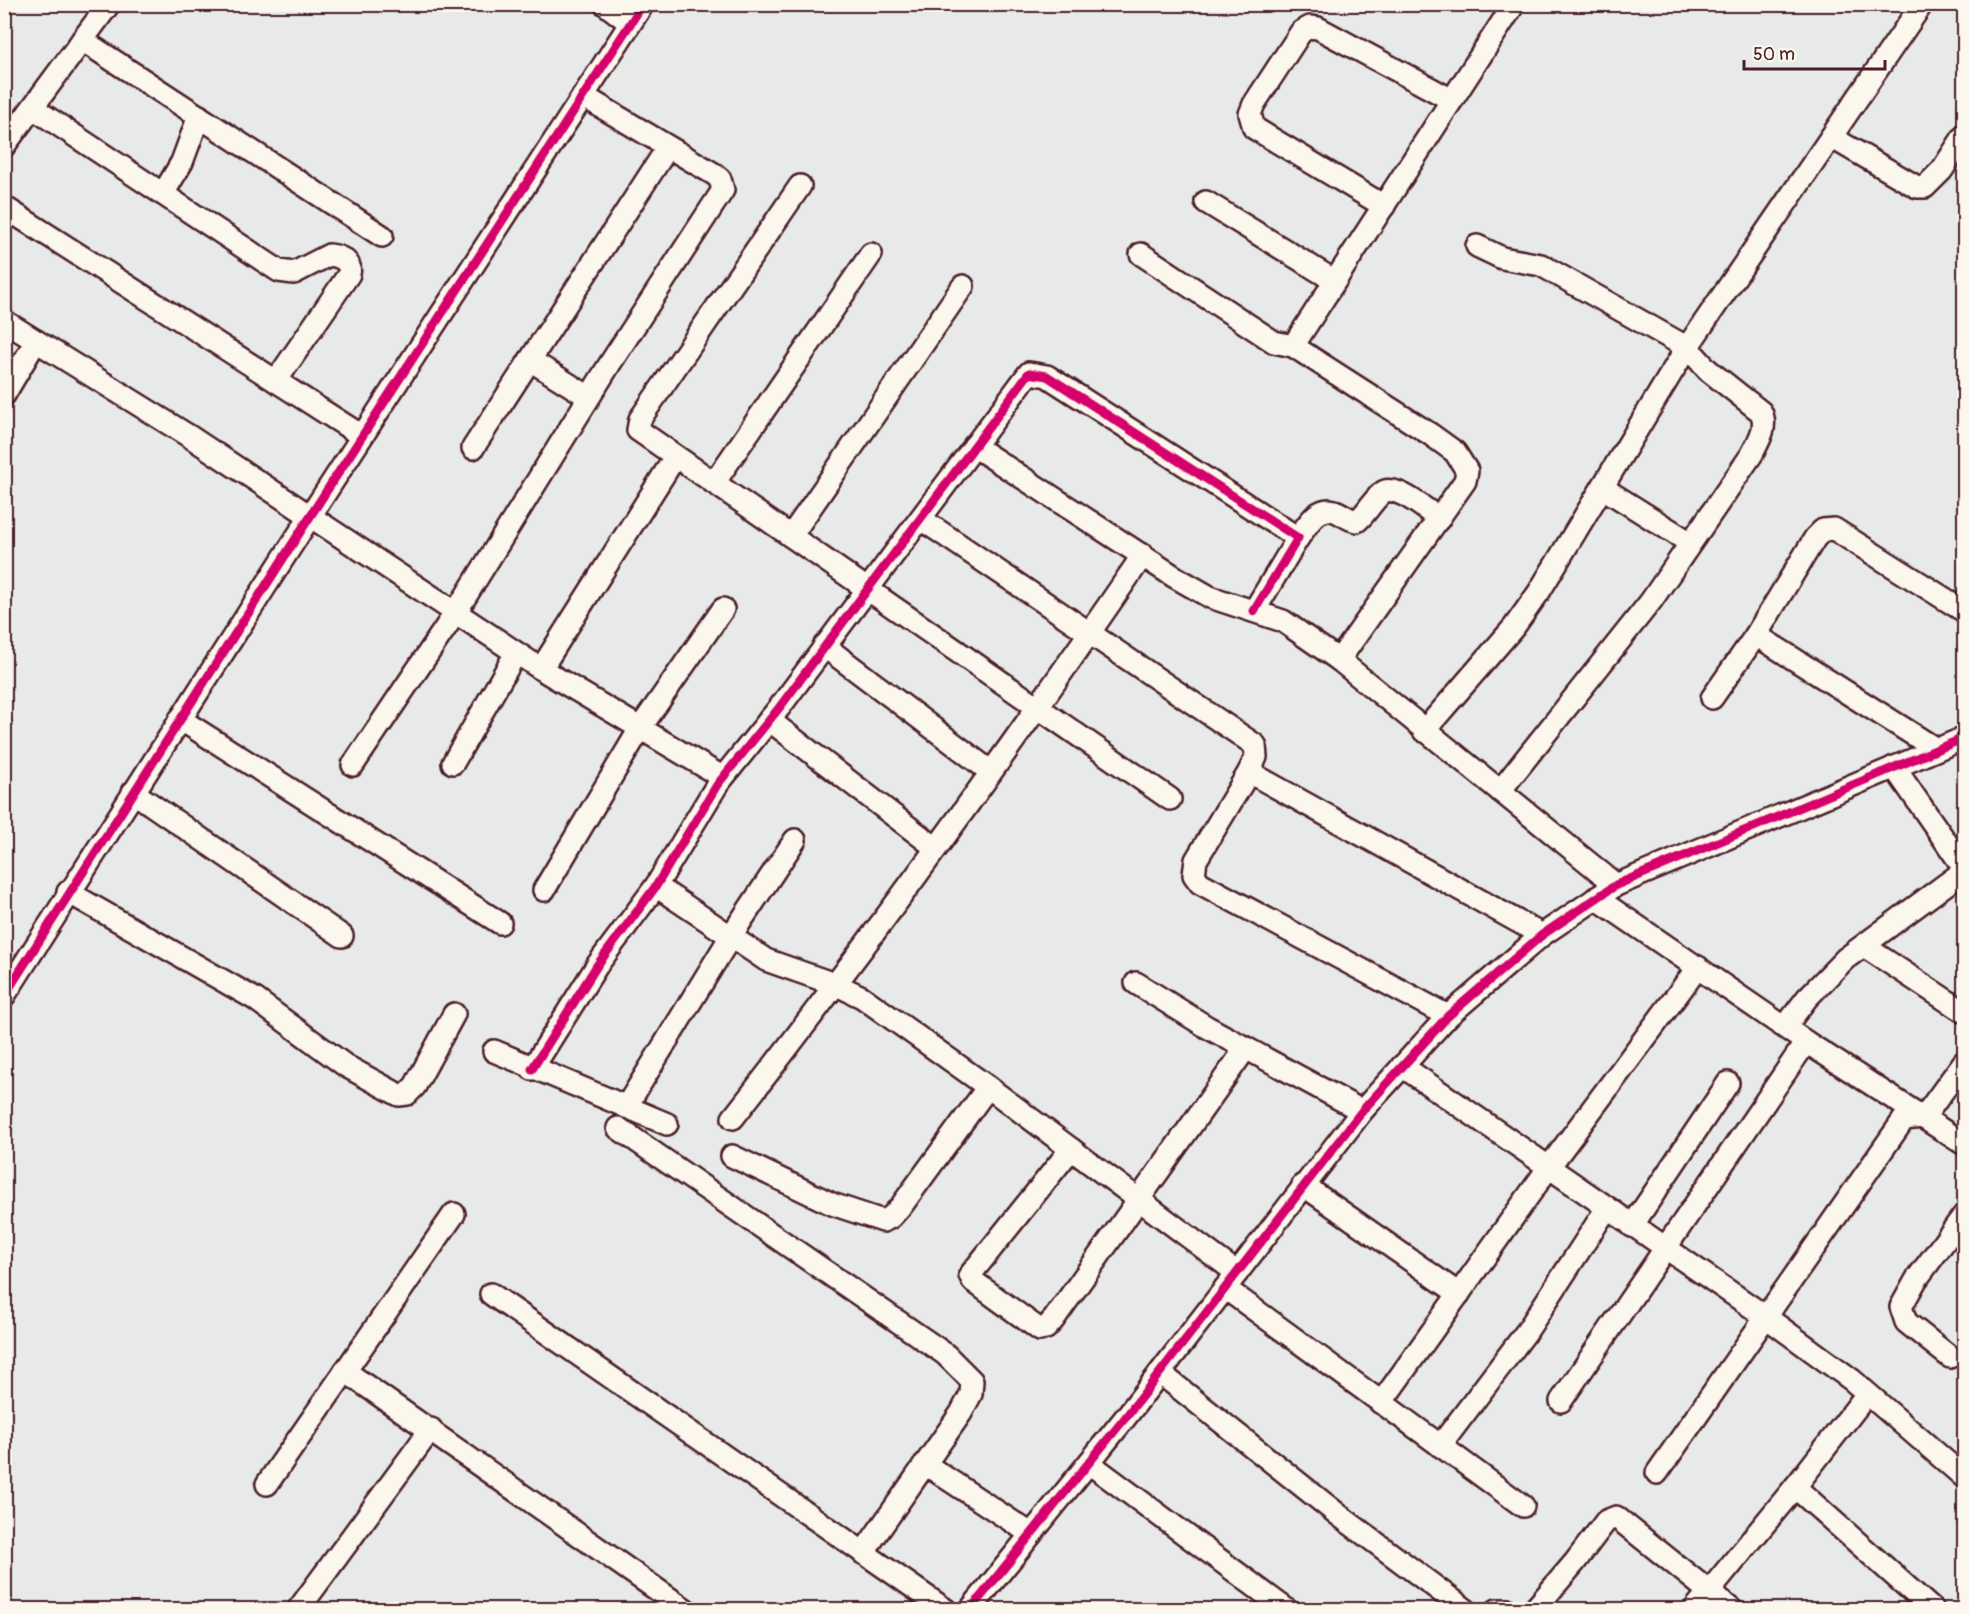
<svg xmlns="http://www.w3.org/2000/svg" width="1969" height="1614" viewBox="0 0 1969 1614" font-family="Pangolin,sans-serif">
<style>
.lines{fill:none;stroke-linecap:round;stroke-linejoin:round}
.minor-casing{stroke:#4a1f2b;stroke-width:26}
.minor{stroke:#fbf7ec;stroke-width:21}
.cycleway-casing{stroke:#fbf7ec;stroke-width:13}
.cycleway{stroke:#d6006c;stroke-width:9}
</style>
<rect width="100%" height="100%" fill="#e8eaea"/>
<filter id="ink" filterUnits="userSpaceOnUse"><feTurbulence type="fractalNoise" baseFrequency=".0167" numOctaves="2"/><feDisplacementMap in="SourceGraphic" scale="12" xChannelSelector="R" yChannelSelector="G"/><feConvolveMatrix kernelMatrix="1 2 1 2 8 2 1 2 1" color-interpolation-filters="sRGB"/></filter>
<g filter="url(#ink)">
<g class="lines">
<g class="minor-casing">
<g id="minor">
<polyline points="605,4 630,23"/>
<polyline points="1514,4 1293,346 1430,434 1455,452 1467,471 1465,481 1339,660 1616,885"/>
<polyline points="82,40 382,236"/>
<path d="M33 108 279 271 294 273 329 255C340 256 352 261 349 274L276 381"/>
<polyline points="1831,137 1917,187 1925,187 1942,170 1964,136"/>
<polyline points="4,146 109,4"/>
<polyline points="800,186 640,419 638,430 1170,799"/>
<polyline points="163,194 182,162 199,116"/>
<polyline points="1206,202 1335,281"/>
<polyline points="1384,206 1254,128 1250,114 1254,104 1301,32 1310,27 1318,28 1452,100"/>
<polyline points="4,207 362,436"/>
<path d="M1477 246 1502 258 1541 265 1688 348 1708 370 1761 412C1768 427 1759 440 1752 454L1651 601 1500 791"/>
<polyline points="1141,254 1274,342 1293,346"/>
<polyline points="4,321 192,438 541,669 722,777"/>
<polyline points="530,360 589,397"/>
<polyline points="4,395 36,341"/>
<polyline points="974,446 1175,577 1210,597 1283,621 1339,660"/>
<polyline points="473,448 668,147"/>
<polyline points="714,483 871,254"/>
<polyline points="1603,488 1689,542"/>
<polyline points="921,519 1255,745 1256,757 1249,772 1542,935"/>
<polyline points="791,536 963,286"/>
<path d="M1298 538C1307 526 1317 505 1335 511 1343 514 1349 520 1357 521 1367 513 1372 501 1382 493 1394 482 1428 511 1439 519"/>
<polyline points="1756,635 1936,749"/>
<polyline points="824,646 991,772"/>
<polyline points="541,669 675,457"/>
<polyline points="1712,698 1756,635 1815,538 1823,530 1834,529 1964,611"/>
<polyline points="180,719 500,923"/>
<polyline points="769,720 936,848"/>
<polyline points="1424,731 1514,627 1539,592 1684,352 1922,4"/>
<polyline points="453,763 516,653"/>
<polyline points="353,765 456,612 611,362 723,190 720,179 714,174 583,96"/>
<polyline points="1894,767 1964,868"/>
<polyline points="1249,772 1196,860 1194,875 1200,883 1448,1016"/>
<polyline points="133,792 342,936"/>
<polyline points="656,886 766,960 837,985 862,997 988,1087 1237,1273"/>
<polyline points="544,890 641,727 723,609"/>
<polyline points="68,892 255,999 346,1066 399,1095 407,1094 415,1086 454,1014"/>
<polyline points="1596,898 1806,1042 1964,1144"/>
<polyline points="1864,946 1964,1012"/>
<polyline points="1136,983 1207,1027 1362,1111"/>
<polyline points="4,996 309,518 643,4"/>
<polyline points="1785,1027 1807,998 1845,959 1964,871"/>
<polyline points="494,1051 667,1124"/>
<polyline points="1402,1066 1766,1317 1852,1380 1964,1477"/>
<polyline points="532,1069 598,964 656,886 717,785 779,708 1029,373 1047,376 1298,538 1254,611"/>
<polyline points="626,1107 731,936 795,840"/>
<path d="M733 1118C876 935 1012 747 1143 555"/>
<polyline points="618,1128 945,1354 972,1381 971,1394 961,1413 863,1553"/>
<polyline points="1071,1149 970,1275 973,1281 1040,1330 1046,1328 1054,1319 1246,1048"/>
<polyline points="732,1156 832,1204 883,1221 891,1217 902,1205 988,1087"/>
<polyline points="1303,1185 1459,1294"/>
<polyline points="1632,1226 1728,1083"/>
<polyline points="1225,1288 1523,1506"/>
<polyline points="491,1294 946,1610"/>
<polyline points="1950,1357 1906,1322 1901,1307 1916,1280 1964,1215"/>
<polyline points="345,1371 686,1610"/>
<polyline points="1160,1373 1340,1516 1466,1610"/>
<polyline points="1561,1401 1806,1042"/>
<polyline points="1381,1403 1549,1167 1698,967"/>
<polyline points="1440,1446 1527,1331 1607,1208"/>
<polyline points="1089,1463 1287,1610"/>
<polyline points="925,1464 1031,1534"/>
<polyline points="1657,1473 1904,1119 1924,1117 1964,1062"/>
<polyline points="267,1484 454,1214"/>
<polyline points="1795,1487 1933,1610"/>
<polyline points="298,1610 431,1429"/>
<polyline points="970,1610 1125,1418 1362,1111 1448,1016 1542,935 1616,885 1964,738"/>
<polyline points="1497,1610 1508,1610"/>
<polyline points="1534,1610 1575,1562 1606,1521 1616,1517 1732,1610"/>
<polyline points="1694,1610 1795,1487 1867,1394"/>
</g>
</g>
<use href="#minor" class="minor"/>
<g class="cycleway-casing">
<g id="cycleway">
<polyline points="4,996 309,518 643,4"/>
<polyline points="532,1069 598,964 656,886 717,785 779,708 1029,373 1047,376 1298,538 1254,611"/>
<polyline points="970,1610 1125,1418 1362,1111 1448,1016 1542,935 1616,885 1964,738"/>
</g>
</g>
<use href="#cycleway" class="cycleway"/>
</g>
</g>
<rect width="1969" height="1614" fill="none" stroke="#fbf7ec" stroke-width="24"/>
<rect x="12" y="12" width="1945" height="1590" fill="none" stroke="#4a1f2b" stroke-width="2" filter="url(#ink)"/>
<path d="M1744 60v9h141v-9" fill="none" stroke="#4a1f2b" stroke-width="3"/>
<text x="1753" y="60" font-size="18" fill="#4a1f2b" stroke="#fbf7ec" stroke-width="4.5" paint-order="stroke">50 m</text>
</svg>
